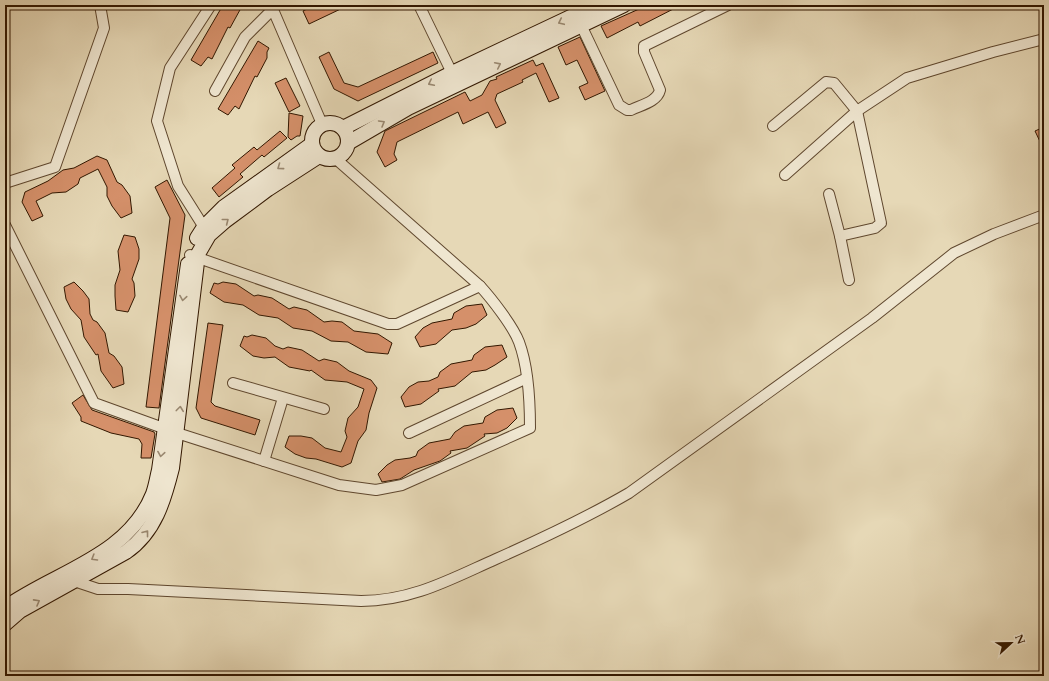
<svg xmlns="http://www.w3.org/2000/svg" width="1049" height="681" viewBox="0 0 1049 681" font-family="Cardo,serif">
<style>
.building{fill:#d5906a;stroke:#321700}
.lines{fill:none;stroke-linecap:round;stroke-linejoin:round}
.minor-casing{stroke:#5f472e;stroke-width:12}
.secondary-casing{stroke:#321700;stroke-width:16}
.minor{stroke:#efe6d0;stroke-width:10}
.secondary{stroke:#efe6d0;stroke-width:14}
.oneway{stroke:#9a8972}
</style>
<rect width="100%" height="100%" fill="#e6d8b6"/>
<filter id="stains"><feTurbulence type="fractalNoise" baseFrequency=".005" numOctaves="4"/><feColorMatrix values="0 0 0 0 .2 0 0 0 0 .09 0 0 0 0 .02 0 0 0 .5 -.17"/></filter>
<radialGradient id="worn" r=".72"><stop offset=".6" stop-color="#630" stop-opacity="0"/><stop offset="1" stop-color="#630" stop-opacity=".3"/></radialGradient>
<g class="building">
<polygon points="223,5 240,5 239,7 241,8 230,28 228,27 212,59 208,57 201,66 191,60"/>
<polygon points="315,5 349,5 309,24 303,11"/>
<polygon points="648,5 681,5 640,26 638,22 607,38 601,26"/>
<polygon points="580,37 605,91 585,100 579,87 588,83 577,60 566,65 558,47"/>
<polygon points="258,41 269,48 267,52 267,58 257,77 255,76 239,109 235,106 228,115 218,109"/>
<polygon points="329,52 344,83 358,87 433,52 438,63 358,101 334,89 319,57"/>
<polygon points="533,60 536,66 543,63 559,98 549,102 536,73 522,80 523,82 497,94 495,100 506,123 496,128 488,112 463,124 458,112 397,142 394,154 397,160 385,167 377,152 385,131 465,92 470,101 482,95 490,81 497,79 496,77"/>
<polygon points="286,78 300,106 289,112 275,83"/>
<polygon points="289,113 303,116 300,136 297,136 291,140 288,137"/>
<polygon points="1044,127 1044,150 1035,131"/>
<polygon points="280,131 287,138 264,157 262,155 240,174 243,177 219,197 212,188 235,168 232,165 254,147 257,150"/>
<polygon points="97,156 107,160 117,182 122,185 130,196 132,213 121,218 112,206 107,196 107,187 98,169 80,178 78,184 66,192 52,193 36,201 43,216 32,221 22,202 25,192 48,181 63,170 74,168"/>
<polygon points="167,180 185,215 159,408 146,407 170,218 155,187"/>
<polygon points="124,235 135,237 139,249 139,259 132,279 134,283 135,296 128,312 116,310 115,296 115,285 120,270 118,251"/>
<polygon points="74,282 83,291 89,299 90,314 93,320 97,322 105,333 109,353 114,356 122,367 124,384 113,388 101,371 98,354 96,355 84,337 81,320 71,309 66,299 64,287"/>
<polygon points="223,282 236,284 254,296 258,295 272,298 289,309 294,307 307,310 324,322 332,321 342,322 354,331 378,334 392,343 388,354 366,352 348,342 331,341 312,331 293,328 278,318 259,315 243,305 224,302 210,293 214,283 218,284"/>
<polygon points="482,304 487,315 476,324 466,328 452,330 436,344 420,347 415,337 423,328 432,323 452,319 454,313 466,306"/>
<polygon points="208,323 223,325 211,402 215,406 260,420 255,435 201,418 196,408"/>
<polygon points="252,335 266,338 275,346 283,349 288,347 302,350 319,361 324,359 337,362 349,371 371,380 377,388 369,413 366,430 358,441 351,463 342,467 316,459 306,458 295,454 285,447 289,436 301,436 312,438 325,448 341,452 347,437 345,431 348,418 358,407 364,389 347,382 325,380 311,370 310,371 289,367 275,357 264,358 253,356 240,346 244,336 247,337"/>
<polygon points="502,345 507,357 495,365 486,370 472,372 455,386 438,389 439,391 421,404 405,407 401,397 409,387 418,382 429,381 438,377 440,372 451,364 472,360 474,355 485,347"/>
<polygon points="83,395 92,410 154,432 155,434 151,458 141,458 142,444 139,439 111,433 81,421 81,417 72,403"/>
<polygon points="513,408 517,418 507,428 497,433 484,434 485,436 467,448 450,451 451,453 440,461 414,470 400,479 382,482 378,474 387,465 395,460 410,458 416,456 418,451 429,443 450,439 455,432 464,426 483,423 485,417 497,410"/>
</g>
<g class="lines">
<g class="minor-casing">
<g id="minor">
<polyline points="271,5 322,124"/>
<polyline points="419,5 452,73"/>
<path d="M578 5 581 25 619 105 627 110H631C641 105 657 102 660 90L644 52V46L728 5"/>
<polyline points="215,91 245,37 273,9"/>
<polyline points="773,126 826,82 834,83 857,111 907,78 993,52 1044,39"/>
<polyline points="785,175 857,111 881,223 875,228 840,236 829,194"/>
<polyline points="5,183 55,167 104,28 100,5"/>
<path d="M5 225 94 403 177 433 339 485 376 490 402 485 530 428C530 403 528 366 519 342 513 326 491 298 480 286L336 159"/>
<polyline points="207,232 178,186 157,121 170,68 211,5"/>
<polyline points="840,236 849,280"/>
<polyline points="190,255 388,324 397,324 480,286"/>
<polyline points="233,383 324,409"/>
<polyline points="409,433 527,378"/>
<polyline points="264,461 283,398"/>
<path d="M71 580 98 589H128L361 601C412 601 451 579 496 559 541 539 586 518 629 493L872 318 954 253 994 234 1044 215"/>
</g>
</g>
<g class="secondary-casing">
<g id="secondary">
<circle cx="330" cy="141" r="18"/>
<polyline points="343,128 452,73 596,5"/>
<polyline points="348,143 408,108 624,5"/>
<polyline points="197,238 204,227 224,207 312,144"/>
<path d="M5 608C55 572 128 557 153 494 156 486 157 478 159 470L188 264"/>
<path d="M5 624 20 611 126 552C155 532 164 500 172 468L198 254 209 235 225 221 268 189 319 156"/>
</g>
</g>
<use href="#minor" class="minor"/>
<use href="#secondary" class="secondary"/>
</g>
<defs><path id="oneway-chevron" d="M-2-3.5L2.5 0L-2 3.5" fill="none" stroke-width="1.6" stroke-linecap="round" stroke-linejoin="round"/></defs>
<g class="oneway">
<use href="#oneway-chevron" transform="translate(561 22) rotate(155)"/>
<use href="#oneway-chevron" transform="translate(498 65) rotate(-26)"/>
<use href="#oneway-chevron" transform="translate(431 83) rotate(154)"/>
<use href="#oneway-chevron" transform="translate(382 123) rotate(-30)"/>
<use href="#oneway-chevron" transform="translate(280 167) rotate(144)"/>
<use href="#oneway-chevron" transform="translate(226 221) rotate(-38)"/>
<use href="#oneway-chevron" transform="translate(183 298) rotate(99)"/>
<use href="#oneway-chevron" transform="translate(180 409) rotate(-83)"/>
<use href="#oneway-chevron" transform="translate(161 454) rotate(99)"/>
<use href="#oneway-chevron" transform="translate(146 533) rotate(-52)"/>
<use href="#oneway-chevron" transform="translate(94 558) rotate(149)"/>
<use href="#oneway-chevron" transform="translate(37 602) rotate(-29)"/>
</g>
<rect width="1049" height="681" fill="none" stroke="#e6d8b6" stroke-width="20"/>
<rect x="6" y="6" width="1037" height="669" fill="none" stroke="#321700" stroke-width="2"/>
<rect x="10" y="10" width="1029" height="661" fill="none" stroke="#321700"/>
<g transform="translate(1011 643) rotate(68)" stroke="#efe6d0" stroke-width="3" paint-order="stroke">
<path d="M0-3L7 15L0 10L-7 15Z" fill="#321700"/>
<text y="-6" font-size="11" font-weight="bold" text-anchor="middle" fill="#321700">N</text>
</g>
<rect width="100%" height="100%" filter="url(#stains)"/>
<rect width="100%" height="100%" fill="url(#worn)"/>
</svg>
